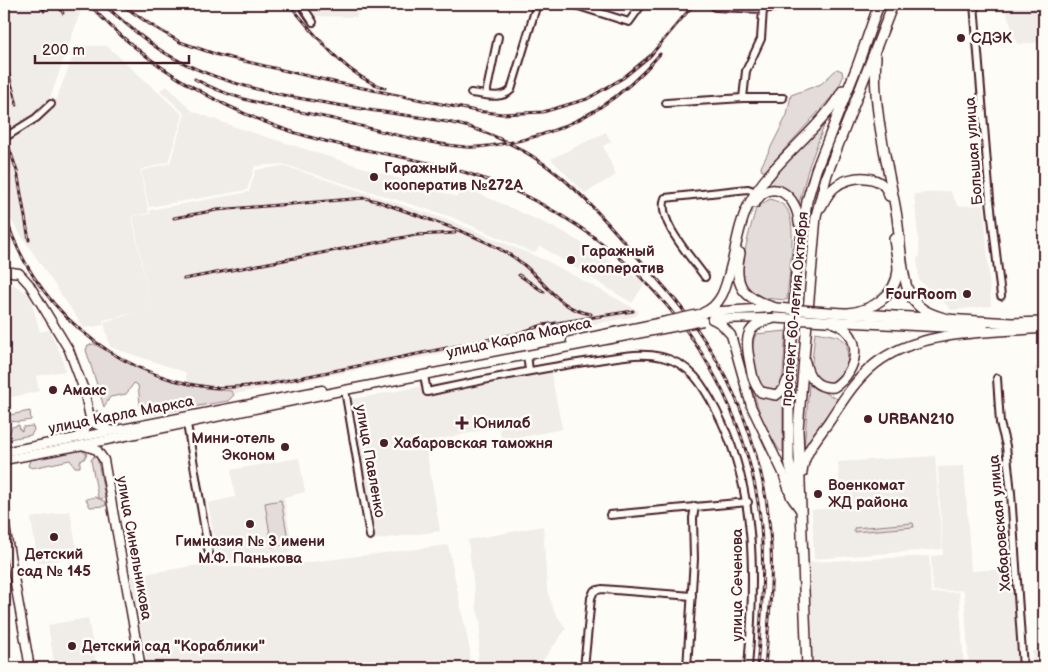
<svg xmlns="http://www.w3.org/2000/svg" width="1048" height="672" viewBox="0 0 1048 672" font-family="'Balsamiq Sans',sans-serif">
<style>
.built{fill:#f0ece8}
.green{fill:#e3dcda;stroke:#967e82}
.lines{fill:none;stroke-linecap:round;stroke-linejoin:round}
.minor-casing{stroke:#4a1f2b;stroke-width:10}
.major-casing{stroke:#4a1f2b;stroke-width:11}
.highway-casing{stroke:#4a1f2b;stroke-width:12}
.minor{stroke:#fdfcf7;stroke-width:6}
.major{stroke:#fdfcf7;stroke-width:8}
.highway{stroke:#fdfcf7;stroke-width:9}
.rail-casing{stroke:#4a1f2b;stroke-width:3}
.rail{stroke:#fdfcf7;stroke-width:1;stroke-dasharray:4;stroke-linecap:butt}
.major-bridge-casing{stroke:#4a1f2b;stroke-width:11;stroke-linecap:butt}
.highway-bridge-casing{stroke:#4a1f2b;stroke-width:12;stroke-linecap:butt}
.major-bridge{stroke:#fdfcf7;stroke-width:8}
.highway-bridge{stroke:#fdfcf7;stroke-width:9}
.poi-dot{fill:#4a1f2b;stroke:#fdfcf7;stroke-width:2}
.labels{text-anchor:middle;dominant-baseline:central;stroke-width:5;stroke-linejoin:round;paint-order:stroke}
.poi-label{font-size:15px;font-weight:bold;fill:#4a1f2b;stroke:#fdfcf7;text-anchor:start}
.street-label{font-size:15px;fill:#4a1f2b;stroke:#fdfcf7}
</style>
<rect width="100%" height="100%" fill="#fdfcf7"/>
<filter id="ink" filterUnits="userSpaceOnUse"><feTurbulence type="fractalNoise" baseFrequency=".02" numOctaves="2"/><feDisplacementMap in="SourceGraphic" scale="10" xChannelSelector="R" yChannelSelector="G"/><feConvolveMatrix kernelMatrix="1 2 1 2 8 2 1 2 1" color-interpolation-filters="sRGB"/></filter>
<g filter="url(#ink)">
<g class="built">
<polygon points="4,4 83,4 48,104 33,117 4,134"/>
<polygon points="306,4 357,4 357,17 314,16"/>
<polygon points="1004,4 1044,4 1044,42 1017,44"/>
<polygon points="77,46 107,46 183,115 168,162 140,170 149,213 132,216 151,310 133,216 151,214 150,210 249,192 256,170 284,166 451,221 547,261 639,311 636,316 192,402 185,372 110,347 104,322 135,313 103,320 104,325 84,328 10,219 4,200 4,142 39,121 52,110"/>
<polygon points="167,86 192,111 238,128 457,197 462,186 562,231 645,283 632,303 540,246 534,253 452,217 282,164 255,166 247,190 149,207 141,171 170,163 185,114 160,90"/>
<polygon points="606,132 611,142 603,146 616,175 585,193 551,159"/>
<polygon points="950,191 958,206 984,205 991,306 952,310 919,280 917,258 920,257 914,194"/>
<polygon points="4,283 15,285 30,296 40,332 49,330 62,357 65,371 36,376 39,391 4,399"/>
<polygon points="549,363 562,429 502,441 499,427 425,442 440,531 372,540 348,400"/>
<polygon points="1044,366 1044,408 1041,409 1035,367"/>
<polygon points="935,456 942,549 814,559 812,510 841,507 838,462"/>
<polygon points="299,458 305,492 284,497 292,545 289,555 278,557 279,564 228,564 218,559 208,503 235,497 231,470"/>
<polygon points="964,466 971,571 1012,569 1018,668 969,668 964,590 933,591 931,556 943,555 938,467"/>
<polygon points="70,511 78,557 38,563 31,518"/>
<polygon points="543,526 547,590 554,611 566,629 537,668 477,668 481,623 477,610 468,540"/>
<polygon points="448,545 470,651 469,668 148,668 131,576 212,563 214,566 264,568"/>
<polygon points="929,556 931,593 959,592 964,668 813,668 810,562"/>
<polygon points="88,618 97,667 55,668 48,625"/>
<polygon points="1044,650 1044,668 1033,668 1032,651"/>
</g>
<g class="green">
<polygon points="837,69 842,71 843,77 837,91 765,171 762,171 761,167 787,115 791,95 821,84"/>
<polygon points="827,118 809,166 799,203 792,195 764,188"/>
<path d="M770 199C776 201 783 203 787 209 798 227 788 278 787 300 776 299 758 299 750 291 734 274 751 228 756 208Z"/>
<path d="M786 331 782 386 773 391C751 387 748 351 756 334Z"/>
<path d="M815 332 838 336 847 343 848 366C835 384 828 389 811 372Z"/>
<path d="M94 344C146 373 170 385 231 391L234 395 228 401 145 415 141 413 138 385 134 383 126 394 110 397 104 407 86 350 88 345Z"/>
<polygon points="809,385 840,400 804,450"/>
<path d="M752 388C761 398 770 400 783 394V452L779 450 762 420Z"/>
<polygon points="96,410 109,418 120,421 120,423 108,426 98,422"/>
<polygon points="30,411 31,420 18,422 4,420 4,416"/>
<polygon points="19,425 20,430 22,431 23,427 33,426 34,430 31,435 9,439 7,432 10,432 12,427"/>
<polygon points="79,449 87,454 84,459 80,461 80,467 75,467 70,460 32,468 28,466 30,460"/>
<polygon points="94,456 97,457 105,497 101,499 98,497 91,460"/>
<polygon points="95,497 106,502 105,506 90,507 86,499"/>
<polygon points="281,500 289,544 272,547 265,503"/>
<polygon points="913,523 914,527 854,532 854,528"/>
</g>
<g class="lines">
<g class="minor-casing">
<g id="minor">
<polyline points="301,4 313,22"/>
<polyline points="572,4 629,22 642,4"/>
<polyline points="974,4 990,200 1001,296"/>
<polyline points="715,7 763,9 798,4"/>
<path d="M471 93C484 94 501 100 511 90L537 4"/>
<polyline points="486,94 498,37"/>
<polyline points="743,98 746,71 761,39 763,9"/>
<polyline points="666,103 743,98 783,98"/>
<polyline points="4,138 36,118 51,104"/>
<path d="M705 277C693 259 656 221 665 198L748 189 756 192"/>
<polyline points="527,355 529,370"/>
<path d="M424 375 427 392C482 380 536 369 591 361 614 358 638 351 662 357 691 364 703 385 716 410 758 491 755 580 748 668"/>
<polyline points="997,378 1000,423 1006,446 1011,493 1023,668"/>
<polyline points="345,390 370,536"/>
<polyline points="187,424 209,554"/>
<polyline points="610,515 748,502"/>
<polyline points="584,668 591,598 594,591 602,589 692,596"/>
<polyline points="687,668 694,559 693,518 695,506"/>
</g>
</g>
<g class="major-casing">
<g id="major">
<polyline points="4,271 19,273 29,284 69,350 84,390 90,418 95,424 110,430"/>
<polyline points="706,312 772,308"/>
<polyline points="712,319 721,324 731,335 751,406 783,473 791,497 801,511"/>
<polyline points="712,319 771,318"/>
<polyline points="571,341 667,321"/>
<polyline points="78,436 84,432 90,418"/>
<polyline points="85,446 97,450 104,460 141,668"/>
<polyline points="4,452 322,390"/>
<polyline points="4,460 83,445 345,390 668,328"/>
<polyline points="4,521 30,668"/>
</g>
</g>
<g class="highway-casing">
<g id="highway">
<path d="M876 57C872 107 887 161 896 211 900 232 901 280 911 297 919 311 935 316 949 319"/>
<path d="M755 203C771 175 798 196 799 223"/>
<path d="M821 207C825 200 829 191 835 187 850 174 884 173 889 196"/>
<path d="M740 253C732 287 745 299 776 308"/>
<polyline points="827,312 1012,323 1044,322"/>
<path d="M703 313C725 304 727 280 733 259 737 241 740 221 749 204 770 163 819 132 843 90"/>
<path d="M849 313C872 310 896 296 898 270 898 260 895 248 894 239"/>
<path d="M775 318C746 325 744 336 750 363 752 374 753 384 761 392L776 395 784 389 787 381"/>
<polyline points="826,321 984,329"/>
<path d="M805 362C808 377 817 389 834 387 858 372 865 334 834 323"/>
<path d="M802 473C803 453 819 436 830 420 843 400 856 379 875 364 919 329 991 333 1044 328"/>
<polyline points="797,499 789,460 789,388 796,273 807,201 816,170 858,64 879,4"/>
<polyline points="807,668 798,429 816,216 827,174 893,4"/>
</g>
</g>
<use href="#minor" class="minor"/>
<use href="#major" class="major"/>
<use href="#highway" class="highway"/>
<g class="rail-casing">
<g id="rail">
<polyline points="42,4 44,11"/>
<polyline points="58,4 63,13"/>
<path d="M89 4C147 68 230 115 313 138 364 152 417 157 467 173 625 222 744 360 761 526 765 574 761 621 757 668"/>
<path d="M103 4C123 21 143 40 165 53 225 89 301 99 369 110 402 115 437 118 469 127 542 150 583 193 631 250 655 276 679 302 699 332 741 393 768 472 771 546 773 587 768 628 765 668"/>
<polyline points="121,4 151,25 180,42 218,55 338,83 476,111 502,114 543,112 587,99 623,78 650,56 694,4"/>
<path d="M289 4C315 34 345 76 385 88"/>
<polyline points="4,57 17,105"/>
<path d="M195 79C235 102 285 108 329 118 374 129 420 143 466 147 484 148 504 144 522 140 578 127 623 98 660 54"/>
<polyline points="4,133 17,171 29,240"/>
<path d="M4 211C30 304 112 375 208 387 229 389 249 386 269 384L516 334 543 325 633 311"/>
<path d="M174 218 217 210 365 198 380 202C422 218 491 237 524 265 546 283 560 310 591 314"/>
<polyline points="519,275 544,292"/>
<polyline points="184,279 416,235 455,233"/>
</g>
</g>
<use href="#rail" class="rail"/>
<g class="major-bridge-casing">
<g id="major-bridge">
<polyline points="667,321 699,314"/>
<polyline points="668,328 703,321"/>
</g>
</g>
<g class="highway-bridge-casing">
<g id="highway-bridge">
<polyline points="776,308 827,312"/>
<polyline points="775,318 826,321"/>
</g>
</g>
<use href="#major-bridge" class="major-bridge"/>
<use href="#highway-bridge" class="highway-bridge"/>
</g>
</g>
<g class="poi-dot">
<circle cx="961" cy="38" r="5"/>
<circle cx="374" cy="177" r="5"/>
<circle cx="571" cy="260" r="5"/>
<circle cx="967" cy="294" r="5"/>
<circle cx="53" cy="390" r="5"/>
<circle cx="868" cy="419" r="5"/>
<path d="M459.5 415.5h5v5h5v5h-5v5h-5v-5h-5v-5h5z"/>
<circle cx="384" cy="443" r="5"/>
<circle cx="285" cy="447" r="5"/>
<circle cx="818" cy="494" r="5"/>
<circle cx="250" cy="524" r="5"/>
<circle cx="54" cy="537" r="5"/>
<circle cx="72" cy="646" r="5"/>
</g>
<g class="labels">
<g class="poi-label">
<text x="971" y="38">СДЭК</text>
<text x="384" y="168">Гаражный<tspan x="384" dy="17">кооператив №272А</tspan></text>
<text x="581" y="251">Гаражный<tspan x="581" dy="17">кооператив</tspan></text>
<text x="957" y="294" text-anchor="end">FourRoom</text>
<text x="63" y="390">Амакс</text>
<text x="878" y="419">URBAN210</text>
<text x="473" y="423">Юнилаб</text>
<text x="275" y="438" text-anchor="end">Мини-отель<tspan x="275" dy="17">Эконом</tspan></text>
<text x="394" y="443">Хабаровская таможня</text>
<text x="828" y="485">Военкомат<tspan x="828" dy="17">ЖД района</tspan></text>
<text x="250" y="541" text-anchor="middle">Гимназия № 3 имени<tspan x="250" dy="17">М.Ф. Панькова</tspan></text>
<text x="54" y="554" text-anchor="middle">Детский<tspan x="54" dy="17">сад № 145</tspan></text>
<text x="82" y="646">Детский сад "Кораблики"</text>
</g>
<g class="street-label">
<text transform="translate(974 151) rotate(-94)">Большая улица</text>
<text transform="translate(795 309) rotate(-85)">проспект 60-летия Октября</text>
<text transform="translate(519 338) rotate(-12)">улица Карла Маркса</text>
<text transform="translate(121 415) rotate(-11)">улица Карла Маркса</text>
<text transform="translate(370 461) rotate(80)">улица Павленко</text>
<text transform="translate(1000 523) rotate(-95)">Хабаровская улица</text>
<text transform="translate(134 548) rotate(80)">улица Синельникова</text>
<text transform="translate(737 585) rotate(-90)">улица Сеченова</text>
</g>
</g>
<rect width="1048" height="672" fill="none" stroke="#fdfcf7" stroke-width="20"/>
<rect x="10" y="10" width="1028" height="652" fill="none" stroke="#4a1f2b" stroke-width="2" filter="url(#ink)"/>
<path d="M35 55v8h154v-8" fill="none" stroke="#4a1f2b" stroke-width="2.5"/>
<text x="42" y="55" font-size="15" fill="#4a1f2b" stroke="#fdfcf7" stroke-width="4" paint-order="stroke">200 m</text>
</svg>
